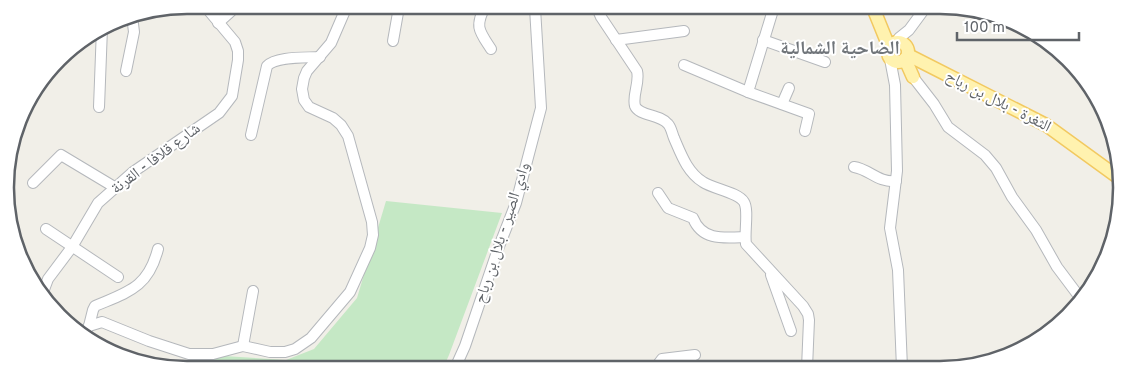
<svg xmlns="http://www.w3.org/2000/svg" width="1127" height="375" viewBox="0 0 1127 375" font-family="Overpass,'Noto Naskh Arabic',sans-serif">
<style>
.green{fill:#c5e8c5}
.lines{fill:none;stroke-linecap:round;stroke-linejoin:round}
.minor-casing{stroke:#b5b8bc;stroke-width:12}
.major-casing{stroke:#f2c960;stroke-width:15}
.minor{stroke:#fff;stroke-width:10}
.major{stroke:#fff2af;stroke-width:12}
.labels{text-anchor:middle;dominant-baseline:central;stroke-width:4;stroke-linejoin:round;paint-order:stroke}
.street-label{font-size:16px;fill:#5f6368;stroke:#fff}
.quarter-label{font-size:19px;font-weight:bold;fill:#70757a;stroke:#fff}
.rim{fill:none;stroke:#5f6368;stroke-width:2.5}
</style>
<rect width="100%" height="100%" fill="#f1efe8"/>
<polygon class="green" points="386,201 502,213 449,355 444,366 179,364 224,356 286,360 314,349 357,298"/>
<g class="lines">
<g class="minor-casing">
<g id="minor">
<path d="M485 7C474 27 480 32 491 49"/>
<path d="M597 8 601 17 637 71C640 83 632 95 635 106 639 116 660 114 668 124 671 127 672 133 674 138 681 154 687 172 703 182 713 189 738 192 744 202 749 210 744 233 746 244L803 306 808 314 809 320 807 368"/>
<polyline points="773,10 748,92 809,114 805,131"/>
<polyline points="218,23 238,5"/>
<polyline points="616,40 684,31"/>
<polyline points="763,40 825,62"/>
<polyline points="393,41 399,7"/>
<polyline points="898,42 899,38 909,30 923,11"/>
<polyline points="890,59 895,85 897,171 890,228 898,270 902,368"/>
<polyline points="684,65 748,92"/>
<polyline points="126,71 134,32 132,16"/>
<polyline points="913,77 934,104 948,127 985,155 996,168 1012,197 1036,230 1057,267 1081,299"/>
<polyline points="782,104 789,88"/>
<polyline points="99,107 102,28"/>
<path d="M251 135 267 66C276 56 306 58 320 57"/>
<path d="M854 167C869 169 878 183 896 181"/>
<polyline points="33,183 61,155 116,188"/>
<path d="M658 193 668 208 693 218C702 241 724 238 745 237"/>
<polyline points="46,229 118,277"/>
<polyline points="771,275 791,331"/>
<polyline points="42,295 48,279 72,247 98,203 133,172 219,113 232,96 238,60 238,51 235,42 209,11"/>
<path d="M89 326 93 310 95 306C128 292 148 288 158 249"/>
<polyline points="82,336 89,326 102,322 149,341 189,354 213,354 243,346 270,352 285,352 295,349 311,338 350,292 370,248 373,235 372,222 348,136 341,125 333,118 309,107 304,100 302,89 304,78 307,71 331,43 347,6"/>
<polyline points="243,346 253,291"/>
<polyline points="456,366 465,346 498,249 516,203 541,108 535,8"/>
<polyline points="656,367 662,359 695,355"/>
</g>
</g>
<g class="major-casing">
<g id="major">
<polyline points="874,10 889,47"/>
<circle cx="898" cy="52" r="10"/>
<polyline points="908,55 1046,125 1119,178"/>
<polyline points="905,59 913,77"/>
</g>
</g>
<use href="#minor" class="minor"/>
<use href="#major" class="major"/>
</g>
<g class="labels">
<g class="street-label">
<text transform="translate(998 102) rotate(27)">الثغرة - بلال بن رباح</text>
<text transform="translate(156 159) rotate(-37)">شارع قلافا - القرنة</text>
<text transform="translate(503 233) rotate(-72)">وادي الصير - بلال بن رباح</text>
</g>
<g class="quarter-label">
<text x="840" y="49">الضاحية الشمالية</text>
</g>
</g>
<path d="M0 0H1127V375H0ZM187 14H940A173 173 0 0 1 1113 187V188A173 173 0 0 1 940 361H187A173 173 0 0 1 14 188V187A173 173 0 0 1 187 14Z" fill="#fff" fill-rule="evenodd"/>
<path class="rim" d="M187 14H940A173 173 0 0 1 1113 187V188A173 173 0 0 1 940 361H187A173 173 0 0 1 14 188V187A173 173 0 0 1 187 14Z"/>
<path d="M957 32v8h122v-8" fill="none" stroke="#5f6368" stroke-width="2.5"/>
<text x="964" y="32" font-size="15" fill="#5f6368" stroke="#ffffff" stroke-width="4" paint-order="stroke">100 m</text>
</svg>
